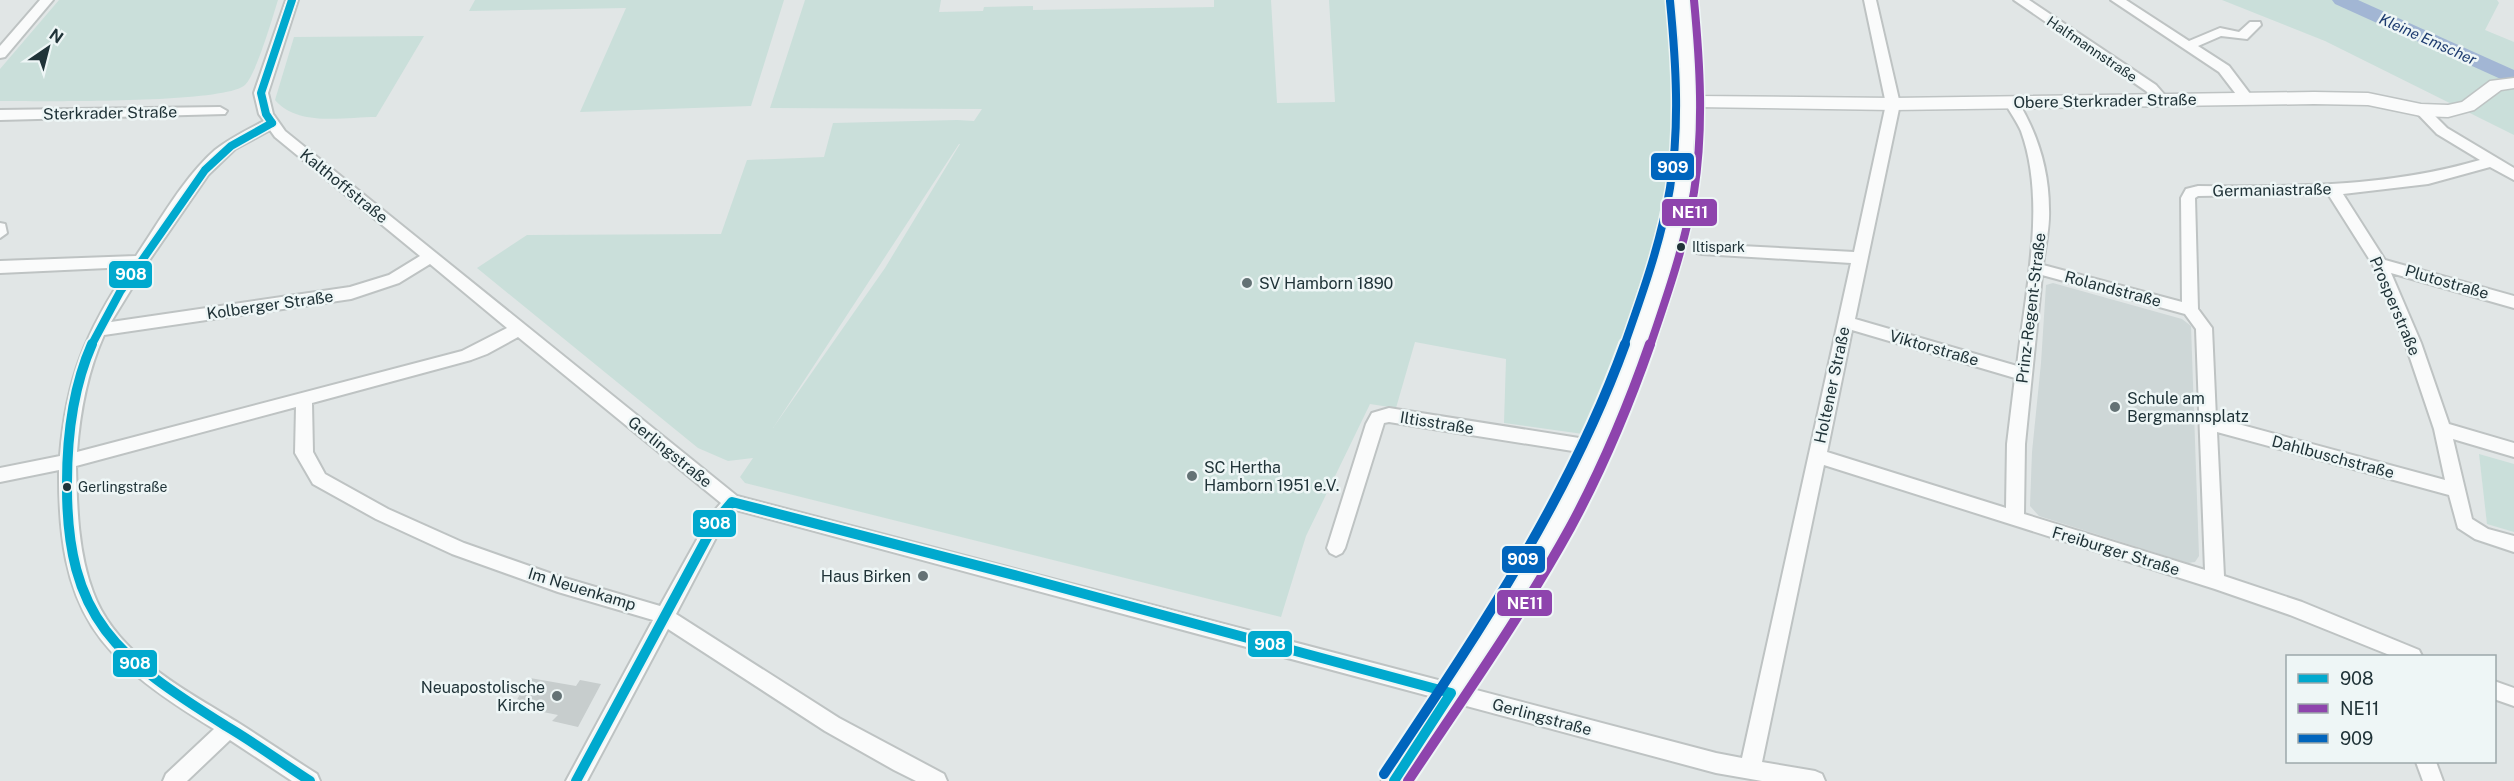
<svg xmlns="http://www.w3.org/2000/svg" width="2514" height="781" viewBox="0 0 2514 781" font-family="'Public Sans',sans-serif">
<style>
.built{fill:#ced7d7}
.green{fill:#cadfda;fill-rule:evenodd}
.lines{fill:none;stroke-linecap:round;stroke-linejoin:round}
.river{fill:#a2b6d4;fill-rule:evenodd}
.building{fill:#c7cdcd}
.minor-casing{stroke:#bec3c3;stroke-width:4}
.tertiary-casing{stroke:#bec3c3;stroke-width:3}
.minor{fill:#fafbfb;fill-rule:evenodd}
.tertiary{fill:#fafbfb;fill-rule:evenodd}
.bus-1-far1-casing{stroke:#eef6f6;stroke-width:11}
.bus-1-casing{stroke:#eef6f6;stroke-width:14}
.bus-2-far1-casing{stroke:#eef6f6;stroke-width:11}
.bus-2-casing{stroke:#eef6f6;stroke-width:14}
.bus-3-far1-casing{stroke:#eef6f6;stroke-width:11}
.bus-3-casing{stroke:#eef6f6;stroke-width:14}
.bus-1-far1{stroke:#00a9ce;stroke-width:8}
.bus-1{stroke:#00a9ce;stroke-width:10}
.bus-2-far1{stroke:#8e44ad;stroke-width:8}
.bus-2{stroke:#8e44ad;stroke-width:10}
.bus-3-far1{stroke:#0065bd;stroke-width:8}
.bus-3{stroke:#0065bd;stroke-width:10}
.bus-dot{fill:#203338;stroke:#eef6f6;stroke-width:2}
.poi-dot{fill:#647275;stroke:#eef6f6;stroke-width:2}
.labels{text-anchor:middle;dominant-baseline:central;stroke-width:5;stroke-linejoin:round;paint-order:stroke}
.far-street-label{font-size:14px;fill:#203338;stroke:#eef6f6}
.bus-label{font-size:14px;fill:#203338;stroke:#eef6f6;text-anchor:start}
.far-water-label{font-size:15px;font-style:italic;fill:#1e3c70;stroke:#eef6f6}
.street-label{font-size:16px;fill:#203338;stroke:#eef6f6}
.poi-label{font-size:16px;fill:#203338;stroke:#eef6f6;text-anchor:start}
.line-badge{stroke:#eef6f6;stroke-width:2}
.badge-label{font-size:16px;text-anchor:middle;font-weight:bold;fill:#fff}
</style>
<rect width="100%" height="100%" fill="#e1e6e6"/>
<polygon class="built" points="2053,283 2182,319 2191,326 2199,556 2195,562 2188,563 2039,516 2030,506 2032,452 2041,363 2046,285"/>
<g class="green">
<path d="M59 0H278C273 16 256 75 245 85 225 104 37 101 0 101V69Z"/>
<polygon points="475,0 784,0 751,106 580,112 626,8 469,11"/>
<path d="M805 0H941L939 12 983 11 984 7 1033 6V10L1214 7V0H1271L1277 103 1335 102 1329 0H1667L1675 163 1664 235 1629 342 1583 434 1504 423 1506 359 1415 342 1396 408 1370 404 1306 536 1281 617 745 483 740 477 753 458 728 461 698 448 477 268 527 235 721 234 747 160 824 157 833 123 957 120 974 121 982 109 770 108ZM960 144 885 268 773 428 959 144Z"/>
<polygon points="2222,0 2497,0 2499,3 2485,30 2514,42 2514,135 2325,41"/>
<path d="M424 36 376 117C344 117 298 127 275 100L294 37Z"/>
<polygon points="2479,454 2514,464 2514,532 2487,524"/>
</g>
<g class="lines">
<polygon class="river" points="2332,0 2358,0 2514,70 2514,85 2335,4"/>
</g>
<polygon class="building" points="530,678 576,686 580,680 601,684 578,727 552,721 558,715 513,706"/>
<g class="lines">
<g class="minor-casing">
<g id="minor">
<polygon points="40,0 53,0 5,57 0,58 0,46"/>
<path d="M286 0H298L268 93 273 114 285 131 737 496 1716 753 1742 758 1851 263 1702 254 1697 253 1694 249 1697 245 1702 244 1854 252 1886 104 1864 0H1876L1900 104 1855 319 2017 366C2025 293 2047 202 2021 131 2017 122 2010 112 2005 103L2007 100H2017C2037 132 2049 170 2049 209 2050 227 2045 247 2043 265L2182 302 2181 198 2186 189 2198 186C2293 187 2388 187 2480 160L2437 134 2414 110 2421 106 2426 107 2447 128 2514 168V180L2490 167 2428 184 2343 194 2385 260 2514 296V308L2391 273 2421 343 2449 424 2514 443V457L2453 439 2472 519 2488 529 2514 536V552L2475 539 2458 528 2449 495 2217 432 2224 576 2302 602 2419 650 2422 656H2392L2290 615 2215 589 1824 465 1762 762 1815 771 1822 774 1825 781H1762L1716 773 736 510 722 526 676 614 839 718 944 774 947 781H916L894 770 825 731 668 629 587 781H566L653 620 558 592 452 554 376 519 313 484 295 453 296 407 76 466C77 508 78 552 93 592 116 655 184 689 237 722 264 739 290 757 317 774L320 781H292L230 740 187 781H163L166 774 214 729C96 657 58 613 59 470L0 482V468L60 456C66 379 86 331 129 267L0 273V261L136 256C159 222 184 177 215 150 230 138 247 130 264 121L259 114 254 93ZM270 130 275 137 420 256 389 275 350 287 111 322 146 265 208 175 235 149ZM2328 194 2373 265 2405 343 2434 429 2445 480 2216 418 2212 328 2198 309 2195 198 2198 196ZM430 264 507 328 462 351 77 452C80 411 87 373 104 335L351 299 399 283ZM2042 275 2185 314 2196 329 2205 570 2024 514 2025 444ZM1852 330 2015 378 2007 444 2006 508 1827 452ZM518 337 721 503 710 516 660 606 558 576 464 543 388 509 325 474 313 452 312 403 471 360 487 354Z"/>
<polygon points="2014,0 2029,0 2156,85 2169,100 2167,103 2157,103 2146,91"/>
<polygon points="2111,0 2126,0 2189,41 2220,28 2239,32 2250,22 2260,22 2261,25 2247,39 2221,36 2198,46 2229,66 2254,99 2252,102 2242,102 2219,72"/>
<polygon points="220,107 227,111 225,114 0,120 0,110"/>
<polygon points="0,223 5,224 7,233 0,238"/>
<polygon points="1389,408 1579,438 1601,445 1604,450 1601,455 1595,457 1579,452 1389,422 1384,423 1345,548 1342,553 1336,556 1330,553 1327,548 1366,424 1372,413"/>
<polygon points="2494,681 2514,688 2514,706 2494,699"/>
<polygon points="2416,762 2436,762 2443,781 2423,781"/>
</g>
</g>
<g class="tertiary-casing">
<polygon id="tertiary" points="1674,0 1690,0 1695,43 1697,96 1893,98 2314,92 2368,93 2421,104 2448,105 2462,102 2490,81 2514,78 2514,88 2501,90 2474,110 2448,117 2421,116 2368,105 2314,104 1893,110 1696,107 1691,187 1680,246 1648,344 1606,450 1567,528 1518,612 1409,781 1381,781 1502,598 1551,514 1584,450 1628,344 1660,246 1673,187 1679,101 1679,43"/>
</g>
<use href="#minor" class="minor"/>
<use href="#tertiary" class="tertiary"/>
<g class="bus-1-far1-casing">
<g id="bus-1-far1">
<polyline points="272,123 266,114 261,93 292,0"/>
<polyline points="91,346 120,292 205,170 231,146 272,123"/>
</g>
</g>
<g class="bus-1-casing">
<g id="bus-1">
<path d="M92 344C73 387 67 436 67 483 66 620 118 658 226 726 255 743 282 763 310 781"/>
<polyline points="576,781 716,521 732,502 1022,577 1451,693 1394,781"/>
</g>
</g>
<g class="bus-2-far1-casing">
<path id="bus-2-far1" d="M1650 346C1667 296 1685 244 1694 192 1704 129 1700 63 1694 0"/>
</g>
<g class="bus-2-casing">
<path id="bus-2" d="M1408 781C1463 698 1522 615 1570 528 1602 469 1628 407 1650 344"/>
</g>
<g class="bus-3-far1-casing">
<path id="bus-3-far1" d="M1624 346C1642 295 1661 242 1670 188 1680 126 1676 63 1670 1"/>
</g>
<g class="bus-3-casing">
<path id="bus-3" d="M1384 774C1476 636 1568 501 1625 344"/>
</g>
<use href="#bus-1-far1" class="bus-1-far1"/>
<use href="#bus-1" class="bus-1"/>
<use href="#bus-2-far1" class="bus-2-far1"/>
<use href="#bus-2" class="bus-2"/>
<use href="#bus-3-far1" class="bus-3-far1"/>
<use href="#bus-3" class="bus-3"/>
</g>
<g class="bus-dot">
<circle cx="1681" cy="247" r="5"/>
<circle cx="67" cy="487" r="5"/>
</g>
<g class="poi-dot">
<circle cx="1247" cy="283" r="6"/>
<circle cx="2115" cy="407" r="6"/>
<circle cx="1192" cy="476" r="6"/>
<circle cx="923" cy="576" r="6"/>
<circle cx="557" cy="696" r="6"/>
</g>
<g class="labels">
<g class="far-street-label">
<text transform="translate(2092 49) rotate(34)">Halfmannstraße</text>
</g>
<g class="bus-label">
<text x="1692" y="247">Iltispark</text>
<text x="78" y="487">Gerlingstraße</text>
</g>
<g class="far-water-label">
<text transform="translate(2428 39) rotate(24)">Kleine Emscher</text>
</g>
<g class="street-label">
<text transform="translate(2105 101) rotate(-1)">Obere Sterkrader Straße</text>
<text transform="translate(110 113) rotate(-1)">Sterkrader Straße</text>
<text transform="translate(344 186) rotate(39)">Kalthoffstraße</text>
<text transform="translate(2272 190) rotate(-1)">Germaniastraße</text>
<text transform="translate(2447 282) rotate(16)">Plutostraße</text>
<text transform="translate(2113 289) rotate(15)">Rolandstraße</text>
<text transform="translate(270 305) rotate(-8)">Kolberger Straße</text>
<text transform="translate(2395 306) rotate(67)">Prosperstraße</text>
<text transform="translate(2031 308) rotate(-83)">Prinz-Regent-Straße</text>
<text transform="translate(1934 348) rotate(16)">Viktorstraße</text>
<text transform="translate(1832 385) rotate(-78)">Holtener Straße</text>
<text transform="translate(1437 423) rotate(9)">Iltisstraße</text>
<text transform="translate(670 452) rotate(39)">Gerlingstraße</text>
<text transform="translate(2333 457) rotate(15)">Dahlbuschstraße</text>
<text transform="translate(2116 551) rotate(17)">Freiburger Straße</text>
<text transform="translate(582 589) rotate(17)">Im Neuenkamp</text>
<text transform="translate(1542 717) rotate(15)">Gerlingstraße</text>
</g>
<g class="poi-label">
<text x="1259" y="283">SV Hamborn 1890</text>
<text x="2127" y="398">Schule am<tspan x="2127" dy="18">Bergmannsplatz</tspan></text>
<text x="1204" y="467">SC Hertha<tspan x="1204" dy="18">Hamborn 1951 e.V.</tspan></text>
<text x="911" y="576" text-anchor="end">Haus Birken</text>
<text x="545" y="687" text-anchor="end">Neuapostolische<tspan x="545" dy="18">Kirche</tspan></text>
</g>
</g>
<g class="line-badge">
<rect x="1650" y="152" width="45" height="29" rx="6" fill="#0065bd"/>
<rect x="1661" y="198" width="57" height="29" rx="6" fill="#8e44ad"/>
<rect x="108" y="260" width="45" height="29" rx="6" fill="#00a9ce"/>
<rect x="692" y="509" width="45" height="29" rx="6" fill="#00a9ce"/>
<rect x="1501" y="545" width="45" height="29" rx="6" fill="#0065bd"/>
<rect x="1496" y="589" width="57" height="28" rx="6" fill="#8e44ad"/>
<rect x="1247" y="630" width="46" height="28" rx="6" fill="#00a9ce"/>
<rect x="112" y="649" width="46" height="29" rx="6" fill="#00a9ce"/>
</g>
<g class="badge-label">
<text x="1673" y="173">909</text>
<text x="1690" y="218">NE11</text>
<text x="131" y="280">908</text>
<text x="715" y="529">908</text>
<text x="1523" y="565">909</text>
<text x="1525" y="609">NE11</text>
<text x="1270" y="650">908</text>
<text x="135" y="669">908</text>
</g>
<rect x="2286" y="655" width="210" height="108" fill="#eef6f6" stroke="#9ca8aa" stroke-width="1.5"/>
<rect x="2298" y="674" width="30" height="9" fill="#00a9ce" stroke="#9ca8aa" stroke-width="1.5"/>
<text x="2340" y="685" font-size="18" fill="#203338">908</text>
<rect x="2298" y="704" width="30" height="9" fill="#8e44ad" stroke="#9ca8aa" stroke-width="1.5"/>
<text x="2340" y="715" font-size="18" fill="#203338">NE11</text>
<rect x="2298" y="734" width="30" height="9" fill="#0065bd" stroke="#9ca8aa" stroke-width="1.5"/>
<text x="2340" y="745" font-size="18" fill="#203338">909</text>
<g transform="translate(48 48) rotate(35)" stroke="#eef6f6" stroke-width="4.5" paint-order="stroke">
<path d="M0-4.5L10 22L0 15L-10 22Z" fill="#203338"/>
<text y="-9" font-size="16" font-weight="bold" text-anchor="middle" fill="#203338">N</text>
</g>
</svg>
